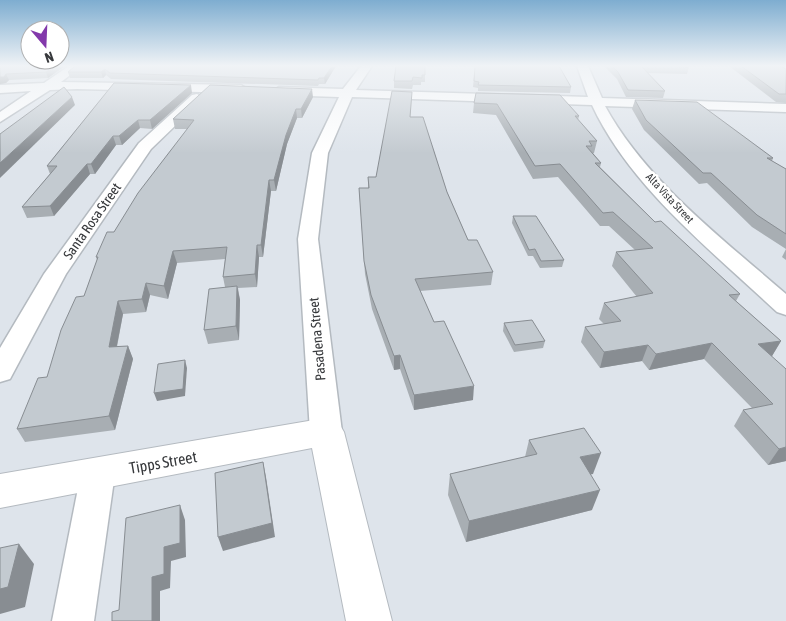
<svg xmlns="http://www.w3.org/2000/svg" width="786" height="621" viewBox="0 0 786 621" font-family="'Asap Condensed',sans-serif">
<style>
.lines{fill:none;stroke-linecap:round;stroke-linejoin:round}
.minor-casing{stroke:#b4bac0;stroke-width:3}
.tertiary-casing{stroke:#b4bac0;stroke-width:2}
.minor{fill:#fff;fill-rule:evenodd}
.tertiary{fill:#fff;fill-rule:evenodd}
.wall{fill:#a8aeb3}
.shaded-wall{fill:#888d92}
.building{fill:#c3cad0;stroke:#888d92}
.labels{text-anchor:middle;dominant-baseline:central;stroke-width:5;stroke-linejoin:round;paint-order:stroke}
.far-street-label{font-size:11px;fill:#37393c;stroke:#fff}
.street-label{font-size:14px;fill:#37393c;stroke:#fff}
.near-street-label{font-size:16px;fill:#37393c;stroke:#fff}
</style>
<rect width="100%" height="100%" fill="#dee4eb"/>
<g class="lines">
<g class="minor-casing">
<g id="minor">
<polygon points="69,66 82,66 61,82 241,85 247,89 241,93 77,89 50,90 0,122 0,112 31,91 0,93 0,85 44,83"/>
<path d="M361 66H372L356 90 588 97 577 66H588L602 98 786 104V112L605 106C645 180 724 240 786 294V315L777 312C713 252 630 187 592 105L352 97 328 153 318 239 342 432 337 441 326 444 315 441 310 432 298 239 312 153 339 97 279 95 273 91 279 87 343 89Z"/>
<polygon points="197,94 204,98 151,149 66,274 10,379 0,382 0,348 44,274 139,143 192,95"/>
<polygon points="98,459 110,463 115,473 94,621 52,621 81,473 86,463"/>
</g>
</g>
<g class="tertiary-casing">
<polygon id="tertiary" points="326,418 338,422 344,432 392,621 346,621 312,448 0,508 0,474"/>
</g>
<use href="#minor" class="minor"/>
<use href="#tertiary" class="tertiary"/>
</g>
<g class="wall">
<polygon points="0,66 65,66 48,78 9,80 6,83 0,84"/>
<polygon points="75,66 336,66 325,84 319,84 318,86 111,79 106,75 103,78 70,78 68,72"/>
<polygon points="425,66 425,82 421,82 421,85 413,85 412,89 394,88 394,81"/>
<polygon points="475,66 571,87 570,93 478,91 478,88 473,87"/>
<polygon points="604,66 689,66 689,67 687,74 647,73 665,91 663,98 626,97 617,79"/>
<polygon points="729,66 780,66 786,69 786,103 776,102"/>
<polygon points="114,83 192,93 152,129 140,128 122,145 116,145 95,174 90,174 54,216 27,218 22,207 50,174 47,166"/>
<polygon points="476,93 579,116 578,120 597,141 594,153 593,153 601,163 600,167 655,222 740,294 736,301 781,341 772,356 786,461 768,465 734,426 743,410 752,408 704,359 649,370 642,361 600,368 581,342 585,327 604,324 599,319 604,303 637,297 612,266 616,252 635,250 609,226 600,226 558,177 533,179 496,115 473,113 474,103"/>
<polygon points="313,97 302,118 297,118 287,144 276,191 271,191 263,257 259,257 257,287 238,288 240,300 239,340 208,344 204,330 225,287 223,277 225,259 177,263 168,299 150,295 146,312 123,314 117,347 128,346 133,359 115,430 25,442 17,429 47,377 84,296 97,260 96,257 187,129 175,129 173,119"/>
<polygon points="635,100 773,158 772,161 786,169 786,249 752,227 707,183 699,184 644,130 632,109"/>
<polygon points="368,177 376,177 447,192 468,240 493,272 491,285 420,291 434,322 473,400 414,410 400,369 394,370 372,309 365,274 359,188 368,188"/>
<polygon points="513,216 564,260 562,267 540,268 533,256 528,256 512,223"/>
<polygon points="786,249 786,260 782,257"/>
<polygon points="504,323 545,341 543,348 514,352 503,331"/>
<polygon points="529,440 593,474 591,474 592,510 466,542 448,495 450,474 525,457"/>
</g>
<g class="shaded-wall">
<polygon points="55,66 65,66 48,78 46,72"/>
<polygon points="332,66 336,66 325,84 324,78"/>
<polygon points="105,69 106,75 103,78 101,72"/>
<polygon points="6,74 9,80 6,83 0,84 0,77"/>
<polygon points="191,85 192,93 152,129 150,120"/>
<polygon points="312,89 313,97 302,118 301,109"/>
<polygon points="72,97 75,105 0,178 0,163"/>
<polygon points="296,109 297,118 287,144 276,191 274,180 286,135"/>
<polygon points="138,120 140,128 122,145 119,136"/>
<polygon points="113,136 116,145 95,174 91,164"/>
<polygon points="87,164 90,174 54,216 50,206"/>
<polygon points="269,180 271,191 263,257 261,245"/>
<polygon points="257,245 259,257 257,287 255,274"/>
<polygon points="173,251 177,263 168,299 164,286"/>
<polygon points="146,283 150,295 146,312 142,299"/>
<polygon points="237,286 240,300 239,340 236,326"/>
<polygon points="118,301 123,314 114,360 109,347"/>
<polygon points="781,341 772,356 750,360 758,344"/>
<polygon points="712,343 704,359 649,370 656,354"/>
<polygon points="648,345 642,361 600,368 604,352"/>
<polygon points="128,346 133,359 115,430 109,416"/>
<polygon points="400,355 400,369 394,370 394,356"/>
<polygon points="185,360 187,368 185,396 157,401 154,393"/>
<polygon points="474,386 473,400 414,410 414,395"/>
<polygon points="786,447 786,461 768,465 779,449"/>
<polygon points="601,453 593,474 573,478 580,457"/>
<polygon points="263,462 266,477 275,537 223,551 218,537"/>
<polygon points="600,490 592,510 466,542 469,521"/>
<polygon points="180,505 185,520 186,557 171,561 170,588 160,591 160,621 152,621 152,577"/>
<polygon points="19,544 34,564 25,607 0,614 0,589"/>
</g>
<g class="building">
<polygon points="0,66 55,66 46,72 6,74 4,77 0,77"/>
<polygon points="75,66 332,66 324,78 319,78 318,80 110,73 105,69 101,72 68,72"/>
<polygon points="396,66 425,66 425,75 422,75 422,78 413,77 412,81 394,81"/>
<polygon points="475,66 559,66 571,87 478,85 479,82 474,81"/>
<polygon points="612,66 641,66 665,91 628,90 618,72"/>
<polygon points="664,66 689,66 689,67"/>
<polygon points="741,66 780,66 786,69 786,94 779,94"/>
<polygon points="114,83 191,85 150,120 138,120 119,136 113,136 91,164 87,164 50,206 22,207 57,166 47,166"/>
<polygon points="210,85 312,89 301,109 296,109 286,135 274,180 269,180 261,245 257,245 255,274 223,277 227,247 173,251 164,286 146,283 142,299 118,301 109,347 128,346 109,416 17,429 38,378 47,377 61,330 76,297 84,296 98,257 96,257 107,232 114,232 138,193 194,120 173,119"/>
<polygon points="64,87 72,97 0,163 0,134"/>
<polygon points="392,91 412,92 410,117 423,117 447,192 468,240 477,240 493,272 415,279 434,322 444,321 474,386 414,395 400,355 394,356 371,295 364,261 359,188 369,188 368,177 376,177"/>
<polygon points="476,93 560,95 579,116 575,116 597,141 589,141 592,146 586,146 601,163 595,163 655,222 661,221 740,294 729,295 781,341 758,344 786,369 786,447 779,449 743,410 773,404 712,343 656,354 648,345 604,352 585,327 621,321 604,303 653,293 616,252 653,248 613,212 603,213 560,164 535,166 497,104 474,103"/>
<polygon points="635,100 697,102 773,158 767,158 786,169 786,234 757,215 711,173 703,173 646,120"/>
<polygon points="513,216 536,216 564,260 541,261 535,249 529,250"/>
<polygon points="237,286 236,326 204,330 209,289"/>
<polygon points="532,320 545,341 515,345 504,323"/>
<polygon points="185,360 183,389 154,393 158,364"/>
<polygon points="584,428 601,453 580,457 600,490 469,521 450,474 537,454 529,440"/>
<polygon points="263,462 272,523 218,537 215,473"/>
<polygon points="180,505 180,543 164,547 164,574 152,577 152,621 112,621 112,612 119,610 126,518"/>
<polygon points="19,544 8,587 0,589 0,548"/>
</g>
<linearGradient id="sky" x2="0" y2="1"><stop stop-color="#7eadd0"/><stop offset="0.43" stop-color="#f0f3f6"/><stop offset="1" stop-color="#f0f3f6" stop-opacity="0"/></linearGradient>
<rect width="786" height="153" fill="url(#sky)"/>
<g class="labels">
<g class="far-street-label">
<text transform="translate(670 198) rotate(47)">Alta Vista Street</text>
</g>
<g class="street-label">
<text transform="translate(92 221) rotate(-55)">Santa Rosa Street</text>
<text transform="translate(317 339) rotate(-95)">Pasadena Street</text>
</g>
<g class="near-street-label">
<text transform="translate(163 462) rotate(-10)">Tipps Street</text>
</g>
</g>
<g transform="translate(45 45) rotate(161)"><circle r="24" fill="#ffffff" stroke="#afb0b1"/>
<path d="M0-4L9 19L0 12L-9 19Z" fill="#8339ab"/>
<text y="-8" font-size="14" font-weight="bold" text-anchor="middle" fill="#37393c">N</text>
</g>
</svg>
